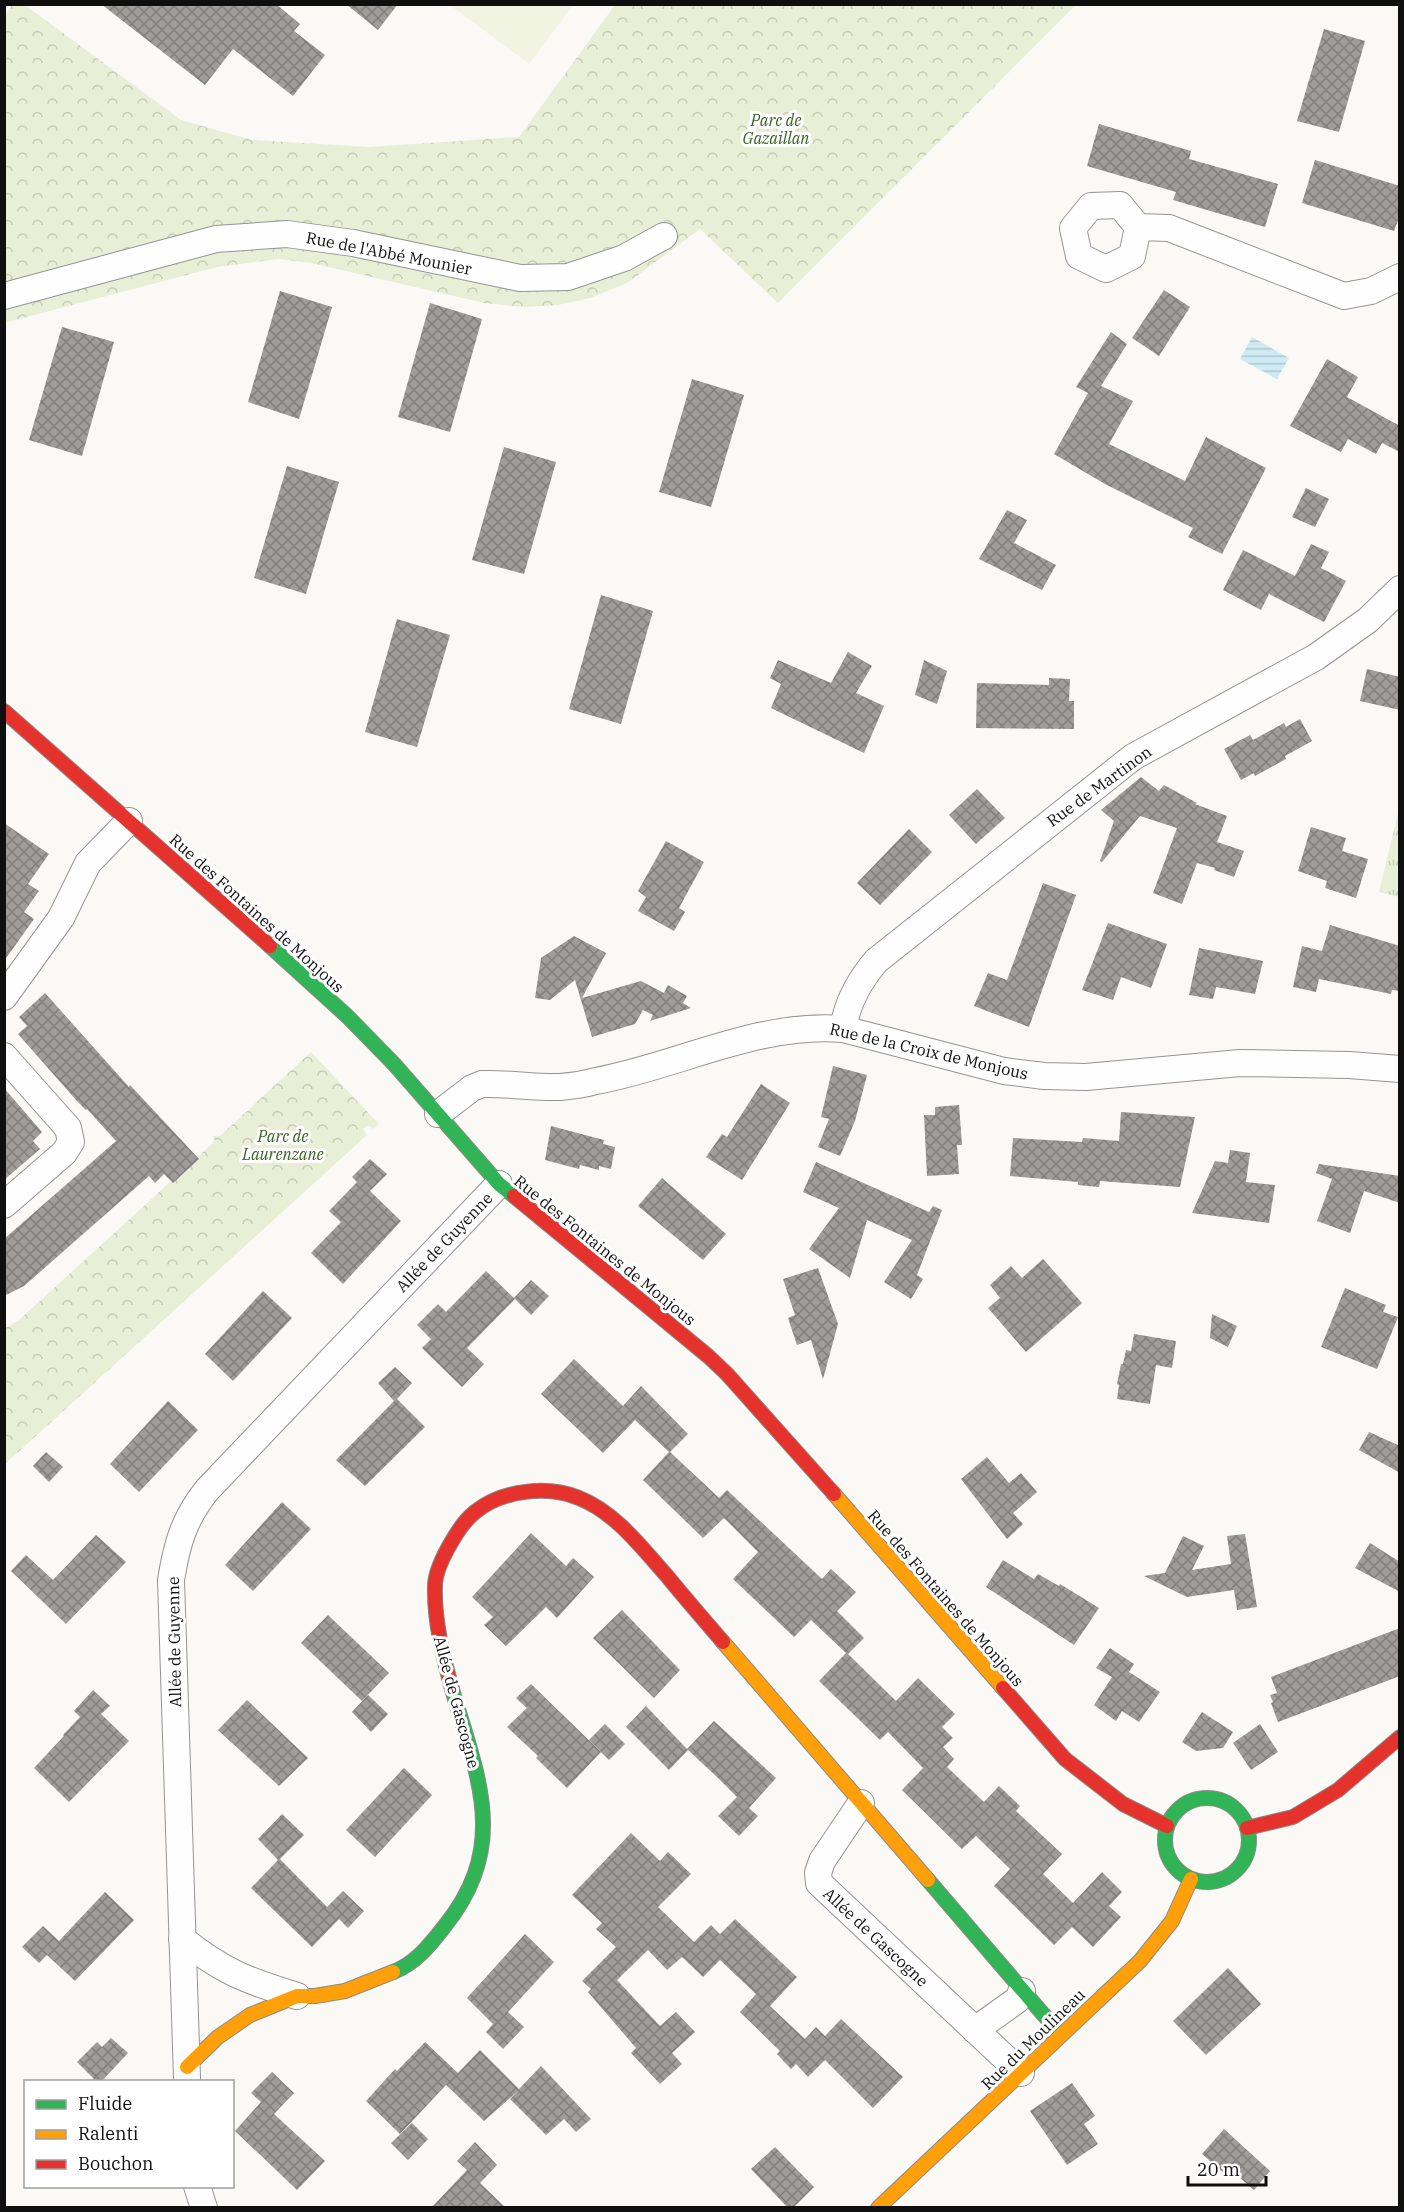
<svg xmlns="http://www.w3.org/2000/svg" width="1404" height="2212" viewBox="0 0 1404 2212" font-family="'IBM Plex Serif',serif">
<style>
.grass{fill:url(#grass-tufts)}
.park{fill:url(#park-crowns)}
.pitch{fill:#f0f4e0}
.water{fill:url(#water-rules)}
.building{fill:url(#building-cross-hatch)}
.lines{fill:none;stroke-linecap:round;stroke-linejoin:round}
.street-casing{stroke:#959493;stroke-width:28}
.fast-casing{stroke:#8c8b89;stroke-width:16}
.slow-casing{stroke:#8c8b89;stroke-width:16}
.jam-casing{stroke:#8c8b89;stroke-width:16}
.street{stroke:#fefefe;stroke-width:26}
.fast{stroke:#30b455;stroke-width:14}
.slow{stroke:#ff9f0a;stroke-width:14}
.jam{stroke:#e5322d;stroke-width:14}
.labels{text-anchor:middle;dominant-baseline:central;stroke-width:6;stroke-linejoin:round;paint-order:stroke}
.park-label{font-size:16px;font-style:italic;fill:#386323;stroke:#fff}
.street-label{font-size:16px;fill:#0f0f0f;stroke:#fff}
</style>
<defs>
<pattern id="grass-tufts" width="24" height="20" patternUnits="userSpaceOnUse" patternTransform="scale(1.5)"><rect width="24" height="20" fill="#e8efd6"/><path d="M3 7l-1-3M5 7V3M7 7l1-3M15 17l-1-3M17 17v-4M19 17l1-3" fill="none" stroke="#c6ccb6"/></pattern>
<pattern id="park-crowns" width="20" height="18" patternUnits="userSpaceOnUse" patternTransform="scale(1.5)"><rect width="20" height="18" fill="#e8efd6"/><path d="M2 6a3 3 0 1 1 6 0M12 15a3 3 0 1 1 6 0" fill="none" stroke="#c6ccb6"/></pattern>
<pattern id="water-rules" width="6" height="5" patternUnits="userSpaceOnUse" patternTransform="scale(1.5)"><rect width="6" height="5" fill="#ceeaf3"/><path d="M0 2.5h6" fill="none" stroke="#b0c8cf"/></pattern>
<pattern id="building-cross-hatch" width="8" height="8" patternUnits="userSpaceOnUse" patternTransform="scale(1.5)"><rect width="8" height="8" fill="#9f9d9a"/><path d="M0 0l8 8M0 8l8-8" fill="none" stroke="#807e7c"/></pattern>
</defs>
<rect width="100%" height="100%" fill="#fbf9f5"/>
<polygon class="grass" points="1399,809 1400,897 1399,897 1379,892"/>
<g class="park">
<polygon points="12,5 25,5 181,120 252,140 369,147 519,137 615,5 1076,5 778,303 700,229 627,283 590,298 558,305 524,307 484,303 311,263 278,259 217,267 4,323 4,17"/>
<polygon points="311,1052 379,1124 373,1129 368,1125 363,1129 367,1135 5,1464 5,1328 19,1320 215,1141 212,1136 220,1136"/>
</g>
<polygon class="pitch" points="450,5 573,5 529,64"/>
<polygon class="water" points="1252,337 1289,358 1277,379 1240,359"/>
<g class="building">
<polygon points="101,4 276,4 300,24 294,31 325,55 293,96 233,49 205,85"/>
<polygon points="346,4 398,4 378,30"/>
<polygon points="1324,29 1365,41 1339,132 1297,121"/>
<polygon points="1099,124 1191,151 1189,159 1278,184 1265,227 1173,200 1176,192 1087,166"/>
<polygon points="1315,160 1400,186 1400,215 1394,231 1302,203"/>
<polygon points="1164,290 1190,307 1159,356 1132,338"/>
<polygon points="280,291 332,307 299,419 248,402"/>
<polygon points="430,303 482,319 450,432 398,417"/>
<polygon points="62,327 114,342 82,456 29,440"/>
<polygon points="1111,332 1127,344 1101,386 1133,401 1109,444 1185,481 1206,437 1266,468 1222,554 1188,537 1193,528 1105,484 1054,454 1088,393 1076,387"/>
<polygon points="1327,359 1358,377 1347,397 1400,426 1400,452 1382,443 1376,454 1348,439 1341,452 1290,426"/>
<polygon points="692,379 744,395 711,507 659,492"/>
<polygon points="504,447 556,462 524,574 472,560"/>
<polygon points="287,466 339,482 306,594 254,578"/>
<polygon points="1306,488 1329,499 1315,527 1292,517"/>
<polygon points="1007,510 1027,520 1014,543 1056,565 1042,590 979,559"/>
<polygon points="1311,544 1329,552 1321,568 1346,581 1324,622 1269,594 1261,610 1223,590 1243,550 1295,576"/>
<polygon points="601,595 653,611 621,724 569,709"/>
<polygon points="397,619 450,635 417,747 365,732"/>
<polygon points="848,652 872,666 856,693 884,706 864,753 771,708 781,684 770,678 778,660 831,683"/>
<polygon points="924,660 947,671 937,704 915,695"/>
<polygon points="1367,669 1400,677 1400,710 1360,701"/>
<polygon points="1049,678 1070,679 1069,701 1074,701 1074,729 976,728 977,683 1049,685"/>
<polygon points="1300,719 1312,741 1285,756 1286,759 1255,776 1254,773 1241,780 1224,749 1250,735 1253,740 1284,723 1286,727"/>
<polygon points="1141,777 1159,791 1164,785 1197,803 1195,804 1227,816 1217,842 1244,851 1234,877 1214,870 1215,868 1197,863 1182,904 1153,893 1177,828 1140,816 1102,862 1100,861 1114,821 1101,810"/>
<polygon points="977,789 1005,818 976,844 949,815"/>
<polygon points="4,823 49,854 28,884 39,891 24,912 34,919 4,961"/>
<polygon points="1311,827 1346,838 1342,851 1368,859 1356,898 1325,888 1327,881 1298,871"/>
<polygon points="909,829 932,852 880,905 857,883"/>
<polygon points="666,841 704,862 679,908 685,912 674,931 638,911 646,897 638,891"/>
<polygon points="1043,883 1076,895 1029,1027 974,1006 988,973 1007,980"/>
<polygon points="1108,923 1167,944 1151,988 1121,977 1113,1000 1082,990"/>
<polygon points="1330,925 1400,946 1400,991 1392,990 1391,994 1319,979 1316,992 1293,987 1302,946 1322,951"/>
<polygon points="574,936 606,953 582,998 641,981 664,993 668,985 687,996 683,1003 691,1008 650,1021 653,1015 643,1010 635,1024 592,1037 575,980 550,1000 535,998 541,958"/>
<polygon points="1199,948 1263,961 1255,994 1216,987 1213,999 1189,995"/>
<polygon points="45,993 129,1087 130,1085 199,1159 173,1183 164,1174 155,1183 149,1176 24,1286 4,1296 4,1239 116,1141 87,1109 86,1110 77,1101 18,1034 27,1026 19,1017"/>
<polygon points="833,1066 867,1075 855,1121 840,1156 818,1147 829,1119 821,1117"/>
<polygon points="761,1084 790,1103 742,1180 706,1157 722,1134 727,1137"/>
<polygon points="4,1088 42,1132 33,1141 40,1149 4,1180"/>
<polygon points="959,1105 962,1145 957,1145 959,1174 927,1176 924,1115 935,1115 935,1107"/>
<polygon points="1121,1112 1195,1117 1180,1187 1100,1181 1099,1187 1078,1185 1078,1182 1010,1176 1013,1138 1082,1142 1083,1138 1119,1141"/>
<polygon points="551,1126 604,1140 603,1144 615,1147 611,1169 599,1166 599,1170 580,1165 579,1169 545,1160"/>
<polygon points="1230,1150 1250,1153 1246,1182 1275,1185 1269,1223 1192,1213 1215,1161 1228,1163"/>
<polygon points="370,1159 387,1174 370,1191 401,1221 343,1284 311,1253 341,1222 329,1211 357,1182 352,1177"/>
<polygon points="816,1162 929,1212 933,1206 942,1210 917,1275 923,1279 911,1299 884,1282 912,1240 867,1220 850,1278 809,1249 839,1208 803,1192"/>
<polygon points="1319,1164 1400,1176 1400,1203 1364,1191 1350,1233 1317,1221 1332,1179 1316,1173"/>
<polygon points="662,1178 726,1234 703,1260 638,1206"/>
<polygon points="1043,1259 1082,1303 1026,1352 988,1308 1000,1298 990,1285 1011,1266 1022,1278"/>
<polygon points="818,1268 838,1324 823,1379 811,1340 797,1345 788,1318 795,1315 783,1279"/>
<polygon points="486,1271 515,1299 467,1348 484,1364 462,1387 422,1348 431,1339 417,1325 438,1304 446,1312"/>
<polygon points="531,1280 549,1296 531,1315 514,1298"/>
<polygon points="1345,1288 1386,1305 1383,1312 1398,1317 1377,1369 1321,1347"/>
<polygon points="263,1291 292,1318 233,1381 205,1354"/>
<polygon points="1212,1314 1237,1326 1228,1347 1210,1338"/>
<polygon points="1134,1334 1176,1341 1172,1368 1156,1365 1150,1404 1117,1399 1119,1385 1117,1384 1121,1364 1123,1364 1126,1350 1131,1351"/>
<polygon points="574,1359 623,1406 641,1386 688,1434 670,1452 700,1480 719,1498 727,1490 822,1579 831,1569 856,1592 837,1611 864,1638 848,1654 896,1701 918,1678 955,1714 942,1727 953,1738 943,1747 954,1759 947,1767 984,1802 999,1786 1020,1806 1016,1811 1062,1854 1043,1874 1073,1903 1102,1872 1122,1892 1109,1906 1121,1917 1093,1947 1072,1927 1054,1945 994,1886 1010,1869 976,1836 962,1849 902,1790 923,1768 888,1732 880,1740 819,1681 846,1653 811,1620 794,1637 733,1579 758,1552 724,1518 703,1538 643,1480 669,1452 635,1420 603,1453 541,1394"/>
<polygon points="395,1367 412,1383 397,1399 425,1427 365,1486 336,1460 394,1401 378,1383"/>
<polygon points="168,1401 198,1430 139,1492 110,1464"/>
<polygon points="1369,1432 1400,1446 1400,1473 1359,1450"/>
<polygon points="46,1452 63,1467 49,1482 33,1466"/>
<polygon points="987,1457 1009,1483 1021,1473 1037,1492 1013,1513 1023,1524 1007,1539 961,1479"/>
<polygon points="282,1502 311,1529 253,1591 225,1565"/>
<polygon points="531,1533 566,1566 573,1558 594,1577 557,1618 546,1607 506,1646 484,1625 493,1617 472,1597"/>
<polygon points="1245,1534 1257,1607 1237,1610 1234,1590 1187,1597 1144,1576 1165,1573 1183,1536 1204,1546 1192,1570 1231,1564 1227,1536"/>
<polygon points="96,1535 126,1562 66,1624 11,1571 26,1555 53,1580"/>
<polygon points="1370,1543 1400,1562 1400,1592 1355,1568"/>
<polygon points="1003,1560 1034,1579 1038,1574 1059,1586 1060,1584 1099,1608 1074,1645 986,1587"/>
<polygon points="622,1610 680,1670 654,1698 593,1638"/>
<polygon points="328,1615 389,1673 362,1701 301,1643"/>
<polygon points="1400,1628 1400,1676 1278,1722 1271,1703 1273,1702 1270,1695 1277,1693 1271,1677"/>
<polygon points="1110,1648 1134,1664 1129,1672 1160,1692 1139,1722 1122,1711 1116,1721 1094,1705 1112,1677 1096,1668"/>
<polygon points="531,1684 601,1752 567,1788 536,1758 538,1756 507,1727 527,1708 516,1698"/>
<polygon points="93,1690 110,1706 101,1714 129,1741 69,1802 34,1768 64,1736 63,1735 80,1717 74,1711"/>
<polygon points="368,1695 388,1714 371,1732 352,1712"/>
<polygon points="247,1700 308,1758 279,1786 218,1730"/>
<polygon points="646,1706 687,1749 714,1721 776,1778 749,1808 758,1816 739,1836 718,1816 737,1797 718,1778 688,1750 669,1770 626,1727"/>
<polygon points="1202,1712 1233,1732 1223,1748 1196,1751 1182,1742"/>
<polygon points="605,1724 625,1744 609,1760 589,1740"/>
<polygon points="1260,1724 1278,1752 1251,1770 1233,1743"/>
<polygon points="404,1768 432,1795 375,1857 346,1830"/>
<polygon points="282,1814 304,1835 280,1859 329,1909 327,1907 343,1891 364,1911 348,1928 339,1919 312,1947 251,1888 278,1860 258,1839"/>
<polygon points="631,1833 660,1861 668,1852 691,1874 658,1907 694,1942 711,1925 720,1934 735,1919 797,1977 770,2006 805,2039 816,2027 825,2036 841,2019 903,2077 873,2108 825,2060 808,2077 796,2064 791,2069 777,2054 780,2051 740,2012 756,1994 720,1960 703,1977 682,1957 667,1970 648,1950 617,1980 660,2026 676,2012 695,2032 672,2053 682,2064 660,2084 631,2053 636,2048 588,1992 591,1989 582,1981 616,1947 596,1929 602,1923 572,1895"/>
<polygon points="105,1892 134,1920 75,1981 47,1955 39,1963 22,1947 43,1926 59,1941"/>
<polygon points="525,1934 554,1962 508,2012 524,2027 503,2049 486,2032 493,2024 467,1998"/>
<polygon points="1228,1968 1261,2004 1206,2055 1173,2021"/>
<polygon points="111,2038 128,2053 101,2082 97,2082 77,2062 97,2042 102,2047"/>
<polygon points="425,2042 458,2073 456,2075 480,2050 519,2089 541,2066 591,2119 576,2132 564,2119 546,2135 510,2099 518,2091 484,2121 446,2085 400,2134 366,2101 395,2069 397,2071"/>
<polygon points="272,2072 294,2093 274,2114 325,2161 297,2190 235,2131 261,2102 251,2093"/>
<polygon points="1072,2083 1095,2116 1084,2124 1098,2144 1067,2165 1030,2111"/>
<polygon points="412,2123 428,2139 408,2160 391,2143"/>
<polygon points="1224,2129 1270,2171 1254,2190 1232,2171 1227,2176 1202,2154"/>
<polygon points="475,2142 497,2165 480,2183 506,2208 431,2208 467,2170 457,2161"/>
<polygon points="775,2147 814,2187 793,2208 788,2208 751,2169"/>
</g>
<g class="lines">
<g class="street-casing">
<g id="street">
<polyline points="1138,227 1132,256 1106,269 1079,256 1073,228 1091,206 1120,205 1138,227 1169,228 1344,296 1371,291 1400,277"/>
<polyline points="4,296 216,239 287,234 353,243 520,278 568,277 624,258 664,236"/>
<polyline points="4,997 61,918 88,863 129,821"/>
<path d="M843 1029C847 1003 859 981 876 961L1133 757 1316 657 1368 620 1400 589"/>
<polyline points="4,1056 68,1128 71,1142 64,1153 4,1205"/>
<path d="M438 1114 472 1088 482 1084C508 1083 534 1088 560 1087 572 1086 585 1084 596 1081 678 1066 758 1022 843 1029L1004 1071 1044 1076 1086 1077 1240 1063 1349 1065 1400 1069"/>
<polyline points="861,1803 822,1861 818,1873 819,1883 1021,2073"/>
<path d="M182 1939C223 1972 248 1981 297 1996"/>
<polyline points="975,2030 1017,2000 1022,1991"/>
<path d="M187 2078 171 1580C177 1543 184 1519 207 1490L499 1184"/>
<polyline points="197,2186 204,2208"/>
</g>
</g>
<g class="fast-casing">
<g id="fast">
<polyline points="270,946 347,1016 394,1064 499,1184 514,1196"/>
<circle cx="1207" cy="1840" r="42"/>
<polyline points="928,1880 1061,2035"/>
<path d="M393 1972C415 1964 430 1945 444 1927 510 1846 478 1778 452 1689"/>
</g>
</g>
<g class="slow-casing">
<g id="slow">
<polyline points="834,1494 1003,1688"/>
<polyline points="723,1642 928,1880"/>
<polyline points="187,2067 218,2037 250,2015 297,1996 315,1996 345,1991 393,1972"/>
<polyline points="878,2208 1140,1961 1172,1921 1191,1879"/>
</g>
</g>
<g class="jam-casing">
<g id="jam">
<polyline points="4,711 270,946"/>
<polyline points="514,1196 708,1356 727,1374 834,1494"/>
<polyline points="1003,1688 1065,1759 1123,1804 1167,1826"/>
<path d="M452 1689C443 1656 434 1621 435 1586 435 1573 442 1559 448 1548 456 1534 463 1522 475 1512 502 1490 548 1485 579 1498 615 1512 642 1548 667 1576 685 1598 704 1620 723 1642"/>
<polyline points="1247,1828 1293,1817 1338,1790 1400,1737"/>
</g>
</g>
<use href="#street" class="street"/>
<use href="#fast" class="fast"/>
<use href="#slow" class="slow"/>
<use href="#jam" class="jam"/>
</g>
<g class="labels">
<g class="park-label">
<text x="776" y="120">Parc de<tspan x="776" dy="18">Gazaillan</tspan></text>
<text x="283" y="1136">Parc de<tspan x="283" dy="18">Laurenzane</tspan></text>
</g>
<g class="street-label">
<text transform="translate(389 253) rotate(11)">Rue de l'Abbé Mounier</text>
<text transform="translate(1099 786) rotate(-36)">Rue de Martinon</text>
<text transform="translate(257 913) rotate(42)">Rue des Fontaines de Monjous</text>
<text transform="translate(929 1051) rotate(13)">Rue de la Croix de Monjous</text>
<text transform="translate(444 1242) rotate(-46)">Allée de Guyenne</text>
<text transform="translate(605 1250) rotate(39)">Rue des Fontaines de Monjous</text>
<text transform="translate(946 1598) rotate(49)">Rue des Fontaines de Monjous</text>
<text transform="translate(174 1642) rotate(-91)">Allée de Guyenne</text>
<text transform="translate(457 1702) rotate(75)">Allée de Gascogne</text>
<text transform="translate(876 1937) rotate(43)">Allée de Gascogne</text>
<text transform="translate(1033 2039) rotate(-44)">Rue du Moulineau</text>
</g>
</g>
<rect width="1404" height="2212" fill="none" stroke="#0f0f0f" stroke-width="12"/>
<rect x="24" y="2080" width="210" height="108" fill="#ffffff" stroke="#9f9f9f" stroke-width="1.5"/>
<rect x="36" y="2100" width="30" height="9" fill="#30b455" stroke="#9f9f9f" stroke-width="1.5"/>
<text x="78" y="2110" font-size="18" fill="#0f0f0f">Fluide</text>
<rect x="36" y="2130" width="30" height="9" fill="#ff9f0a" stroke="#9f9f9f" stroke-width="1.5"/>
<text x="78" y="2140" font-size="18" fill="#0f0f0f">Ralenti</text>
<rect x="36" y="2160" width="30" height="9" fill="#e5322d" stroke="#9f9f9f" stroke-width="1.5"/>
<text x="78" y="2170" font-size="18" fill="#0f0f0f">Bouchon</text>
<path d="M1188 2176v9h78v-9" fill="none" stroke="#0f0f0f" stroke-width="3"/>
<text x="1197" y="2176" font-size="18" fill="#0f0f0f" stroke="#ffffff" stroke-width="4.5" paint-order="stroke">20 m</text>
</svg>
